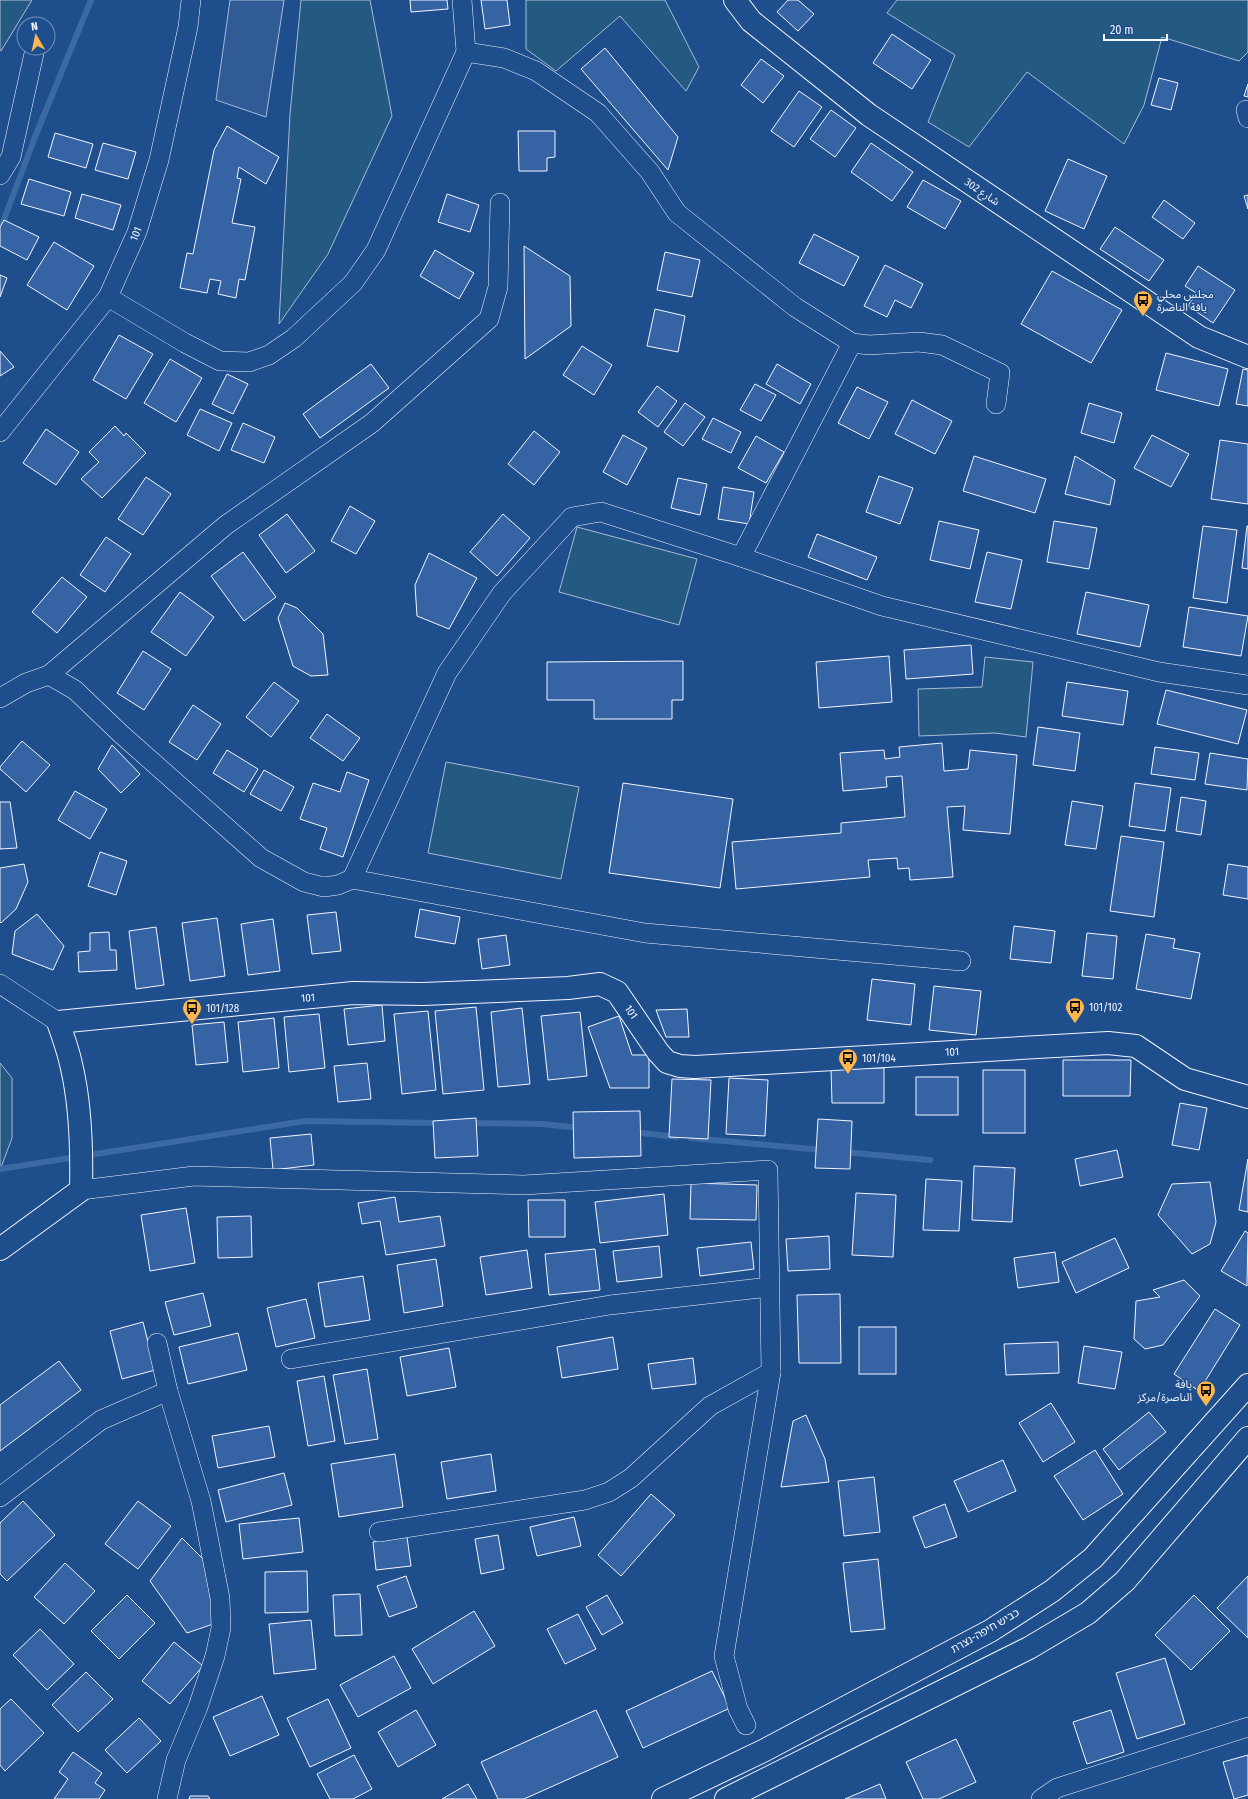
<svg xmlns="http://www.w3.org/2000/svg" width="1248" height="1799" viewBox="0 0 1248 1799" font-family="'Fira Sans Condensed','Noto Sans Arabic','Noto Sans Hebrew',sans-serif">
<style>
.green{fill:#245a82;stroke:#a8bbd7}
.parking{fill:#305b95;stroke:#a8bbd7}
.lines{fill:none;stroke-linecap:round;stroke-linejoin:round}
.stream{stroke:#3b69a3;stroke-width:6}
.building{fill:#3563a3;stroke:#f2f6ff}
.minor-casing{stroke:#f2f6ff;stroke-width:20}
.tertiary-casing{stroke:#f2f6ff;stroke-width:24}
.trunk-casing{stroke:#f2f6ff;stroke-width:24}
.minor{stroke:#1f4e8c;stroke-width:19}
.tertiary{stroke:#1f4e8c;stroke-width:22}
.trunk{stroke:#1f4e8c;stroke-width:22}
.labels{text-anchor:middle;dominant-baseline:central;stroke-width:3;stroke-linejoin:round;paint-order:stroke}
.street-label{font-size:11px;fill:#f2f6ff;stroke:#1f4e8c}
.poi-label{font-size:11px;fill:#f2f6ff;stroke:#1f4e8c;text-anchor:start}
</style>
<rect width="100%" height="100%" fill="#1f4e8c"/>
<g class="green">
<polygon points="0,0 32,0 1,51 0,50"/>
<polygon points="301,0 370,0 392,116 328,254 279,324 290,114"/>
<polygon points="526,0 665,0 699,67 686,91 620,16 556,71 526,49"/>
<polygon points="897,0 1248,0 1248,52 1239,61 1162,37 1144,105 1124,144 1027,72 969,147 928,122 955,55 887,13"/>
<polygon points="577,527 697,559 679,625 559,592"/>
<polygon points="985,657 1033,662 1026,737 995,733 919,736 918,689 982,687"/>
<polygon points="446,762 579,787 561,879 428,853"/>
<polygon points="0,1063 12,1078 12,1138 0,1170"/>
</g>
<polygon class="parking" points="230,0 284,0 266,117 216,100"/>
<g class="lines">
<g class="stream">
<polyline points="0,230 35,137 91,0"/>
<polyline points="469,1123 542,1124 580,1128"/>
<polyline points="633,1132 677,1137"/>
<polyline points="691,1138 823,1150"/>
<polyline points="844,1152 930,1160"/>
<polyline points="0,1169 305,1121 440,1123"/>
</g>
</g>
<g class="building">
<polygon points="410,0 447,0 448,9 411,12"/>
<polygon points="481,0 507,0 510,25 485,29"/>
<polygon points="788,0 798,0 814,14 798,31 777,12"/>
<polygon points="892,34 931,60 912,89 873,63"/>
<polygon points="605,48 678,137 668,170 581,69"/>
<polygon points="761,59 784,76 763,103 741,85"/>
<polygon points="1159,78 1178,83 1171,110 1151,105"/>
<polygon points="1248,84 1248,97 1244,96"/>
<polygon points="799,91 822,107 794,147 771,131"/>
<polygon points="831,110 856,128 835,157 810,139"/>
<polygon points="227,126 279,157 266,184 239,167 237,178 241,179 232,223 255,227 245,280 239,279 236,298 218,294 221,281 210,279 207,293 180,288 187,253 193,254 214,150"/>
<polygon points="518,131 555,131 555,157 547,158 547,171 519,171"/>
<polygon points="55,133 93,144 86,168 48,157"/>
<polygon points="103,143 136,152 128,179 95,170"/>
<polygon points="871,143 913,172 892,201 851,172"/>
<polygon points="1068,159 1107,176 1084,229 1045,211"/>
<polygon points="29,179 71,192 64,216 21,204"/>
<polygon points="923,180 961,201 945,229 907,207"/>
<polygon points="82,194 121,205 113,230 75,218"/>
<polygon points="447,194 479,205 470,232 438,222"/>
<polygon points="1248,195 1248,209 1244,196"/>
<polygon points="1164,200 1195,223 1183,239 1152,217"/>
<polygon points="4,220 39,237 27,260 0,246 0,227"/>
<polygon points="1115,227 1164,260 1149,281 1100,249"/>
<polygon points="814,234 859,257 844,286 799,263"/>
<polygon points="54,242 94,266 67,310 27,285"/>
<polygon points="524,246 570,276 571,326 525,359"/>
<polygon points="435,250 474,273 459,299 420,276"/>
<polygon points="665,252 700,260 692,297 657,290"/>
<polygon points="885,265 923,284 911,308 895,300 887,317 864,306"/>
<polygon points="1198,266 1235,290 1213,323 1188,306 1196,293 1185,286"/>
<polygon points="1052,271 1122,310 1091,363 1021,324"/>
<polygon points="0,275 7,278 0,297"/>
<polygon points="655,309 685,316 678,352 647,346"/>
<polygon points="119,335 153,354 126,399 93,380"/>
<polygon points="582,346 612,365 594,395 563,375"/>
<polygon points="0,351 14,367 0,376"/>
<polygon points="1166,353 1228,369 1219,406 1156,390"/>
<polygon points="170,359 202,378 176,422 144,403"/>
<polygon points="371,364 389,388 320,438 303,414"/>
<polygon points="777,364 811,384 800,404 766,384"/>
<polygon points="1243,369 1248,370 1248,406 1236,404"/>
<polygon points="227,374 248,384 233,414 212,404"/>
<polygon points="755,384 776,395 761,421 740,410"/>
<polygon points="657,386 677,401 658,427 638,412"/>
<polygon points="857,387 888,402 869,439 838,423"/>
<polygon points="912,400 952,421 935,454 895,434"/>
<polygon points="685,403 705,417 683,446 664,432"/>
<polygon points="1089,403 1122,413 1114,443 1081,433"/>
<polygon points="200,409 232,423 219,451 187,435"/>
<polygon points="713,418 741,432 731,453 702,439"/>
<polygon points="243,423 275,437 264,463 231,450"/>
<polygon points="115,426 124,436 126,433 146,453 102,498 81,479 99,462 89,452"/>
<polygon points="46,429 79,452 56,485 23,463"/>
<polygon points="534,431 560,452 534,485 508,464"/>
<polygon points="623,435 647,448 627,485 603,472"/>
<polygon points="1152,435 1189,454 1171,487 1134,468"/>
<polygon points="756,436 784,452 766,483 738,468"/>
<polygon points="1220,440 1248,444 1248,504 1211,499"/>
<polygon points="974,456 1046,479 1035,513 963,491"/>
<polygon points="1075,456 1115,480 1110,505 1065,494"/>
<polygon points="879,476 913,488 900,524 866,512"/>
<polygon points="146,477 171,494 143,535 118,519"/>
<polygon points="678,478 707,484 700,515 671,508"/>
<polygon points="723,487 754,492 749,524 718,519"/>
<polygon points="350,506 375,521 356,554 331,541"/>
<polygon points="287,514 315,551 286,573 259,535"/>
<polygon points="503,514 530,538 497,576 470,552"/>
<polygon points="939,521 979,530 970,569 930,560"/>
<polygon points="1054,521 1097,528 1089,569 1047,562"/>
<polygon points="1203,526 1237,530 1227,603 1193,598"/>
<polygon points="1247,526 1248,526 1248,569 1242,568"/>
<polygon points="817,534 877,557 867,580 808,557"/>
<polygon points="106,537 131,554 105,592 80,575"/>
<polygon points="243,552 276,597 244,621 211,576"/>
<polygon points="987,552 1022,560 1011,609 975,602"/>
<polygon points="429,553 477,578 449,629 417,616 415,585"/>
<polygon points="62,577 87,597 57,633 32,612"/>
<polygon points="180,592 214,617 186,656 151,632"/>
<polygon points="1086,592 1149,605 1140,647 1077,634"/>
<polygon points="285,603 297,608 323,634 328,675 311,676 293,666 278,618"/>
<polygon points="1189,607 1248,616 1241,656 1183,647"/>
<polygon points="971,645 973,674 906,679 904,650"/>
<polygon points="143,651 171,669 144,710 117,693"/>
<polygon points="889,656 892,702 819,708 816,662"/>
<polygon points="683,661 683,700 672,700 672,719 594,719 594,700 547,700 547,662"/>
<polygon points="274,682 299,701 271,737 246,717"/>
<polygon points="1067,682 1128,691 1123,725 1062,716"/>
<polygon points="1166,690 1247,710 1238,744 1157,724"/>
<polygon points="193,705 221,724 197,760 169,742"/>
<polygon points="327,714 360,738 343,761 310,738"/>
<polygon points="1038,727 1080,733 1075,771 1033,765"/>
<polygon points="22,741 50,765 26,792 0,769 0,767"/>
<polygon points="942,743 944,771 968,769 970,750 1017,755 1010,834 963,830 965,806 947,807 953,877 910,880 909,868 898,869 897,858 868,860 870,877 736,889 732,842 841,833 841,823 905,817 902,776 886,777 887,787 843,791 840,753 884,750 885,759 900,757 899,747"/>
<polygon points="112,745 140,774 121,793 98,769"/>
<polygon points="1155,747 1199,753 1195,780 1151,774"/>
<polygon points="227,750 258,769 244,792 213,773"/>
<polygon points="1210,753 1248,759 1247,790 1205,784"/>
<polygon points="264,770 294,787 281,811 250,794"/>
<polygon points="347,772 369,780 343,857 320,849 327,828 300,819 313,783 340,792"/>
<polygon points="623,783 733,799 720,888 609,873"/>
<polygon points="1135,783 1171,788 1165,831 1129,826"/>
<polygon points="75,791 107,809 90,839 58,820"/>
<polygon points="1181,797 1206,801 1201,835 1176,831"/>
<polygon points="1072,801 1103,806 1096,849 1065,845"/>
<polygon points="0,802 10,802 17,848 0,849"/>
<polygon points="1121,836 1164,842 1154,917 1110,911"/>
<polygon points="100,852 127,861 116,895 88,886"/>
<polygon points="24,864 28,882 16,909 1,923 0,922 0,868"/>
<polygon points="1228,864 1248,867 1248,899 1223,895"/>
<polygon points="420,909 460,917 455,944 415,937"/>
<polygon points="336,912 341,951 312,954 307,915"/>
<polygon points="37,914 64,946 53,970 12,954 15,931"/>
<polygon points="217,918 225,976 190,981 182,923"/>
<polygon points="273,919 280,971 248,975 241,924"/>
<polygon points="1014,926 1055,931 1051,963 1010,959"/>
<polygon points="156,927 164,985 136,989 129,931"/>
<polygon points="109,932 110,950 116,950 117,970 79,972 78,952 90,951 90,933"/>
<polygon points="1087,933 1117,936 1113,979 1082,976"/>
<polygon points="1146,934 1175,939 1173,948 1200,953 1191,999 1136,989"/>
<polygon points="506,935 510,965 482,969 478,939"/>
<polygon points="872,979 915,984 911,1025 867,1020"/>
<polygon points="934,986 981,991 976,1035 929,1030"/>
<polygon points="382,1005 385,1041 348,1045 344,1009"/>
<polygon points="476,1007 484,1090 443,1094 435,1011"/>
<polygon points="522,1008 530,1084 498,1087 491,1012"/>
<polygon points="687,1009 689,1037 666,1037 656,1010"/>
<polygon points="428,1011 436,1090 402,1094 394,1014"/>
<polygon points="580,1012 587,1076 548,1080 541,1016"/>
<polygon points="319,1014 325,1068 289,1072 284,1017"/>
<polygon points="619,1016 632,1055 649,1055 649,1088 610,1088 588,1027"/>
<polygon points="274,1018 279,1068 243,1072 238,1022"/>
<polygon points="224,1022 228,1062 196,1065 192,1025"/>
<polygon points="1063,1060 1131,1060 1130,1096 1063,1096"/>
<polygon points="367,1063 371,1099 338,1102 334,1066"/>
<polygon points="831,1068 884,1068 884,1103 832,1103"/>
<rect x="983" y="1070" width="42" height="63"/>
<rect x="916" y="1077" width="42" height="38"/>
<polygon points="729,1078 768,1080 765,1136 726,1134"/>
<polygon points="672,1079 711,1080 708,1139 669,1137"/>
<polygon points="1180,1103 1207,1108 1199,1150 1172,1145"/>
<polygon points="640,1111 641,1156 574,1158 573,1112"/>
<polygon points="476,1118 478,1156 435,1158 433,1121"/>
<polygon points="818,1119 852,1121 850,1169 815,1168"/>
<polygon points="311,1134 314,1165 273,1170 270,1138"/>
<polygon points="1117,1150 1123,1177 1080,1186 1075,1159"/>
<polygon points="1248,1159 1248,1212 1239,1210"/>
<polygon points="974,1166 1015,1168 1012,1222 972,1220"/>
<polygon points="926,1179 962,1181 959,1231 923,1230"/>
<polygon points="1210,1182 1216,1222 1210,1244 1192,1254 1158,1215 1172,1184"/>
<polygon points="691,1183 757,1185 756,1220 690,1219"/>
<polygon points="856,1193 896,1195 893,1257 852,1255"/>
<polygon points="664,1194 668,1235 600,1243 595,1202"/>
<polygon points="395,1197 399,1222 440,1216 445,1246 386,1255 380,1221 362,1224 358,1203"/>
<polygon points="528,1200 565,1200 565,1237 529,1237"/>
<polygon points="186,1208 195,1263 150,1271 141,1215"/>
<polygon points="251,1216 252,1257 218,1258 217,1217"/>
<polygon points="1245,1231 1248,1233 1247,1286 1221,1271"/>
<polygon points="829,1236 830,1269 788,1271 786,1239"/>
<polygon points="1115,1238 1129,1268 1076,1293 1062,1262"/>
<polygon points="751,1242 754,1269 700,1276 697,1248"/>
<polygon points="659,1246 662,1277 617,1282 613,1251"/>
<polygon points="595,1249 600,1290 549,1295 545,1254"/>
<polygon points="527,1250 532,1288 486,1295 480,1257"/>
<polygon points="1055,1252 1059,1282 1018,1288 1014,1258"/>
<polygon points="436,1259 443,1306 404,1313 397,1265"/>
<polygon points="363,1276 370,1320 325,1327 318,1283"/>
<polygon points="1184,1280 1200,1296 1163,1345 1145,1349 1134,1339 1136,1301 1160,1297 1153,1290"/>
<polygon points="203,1293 211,1326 174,1335 165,1302"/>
<polygon points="840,1294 841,1363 799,1363 797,1295"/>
<polygon points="306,1299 315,1338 276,1347 267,1308"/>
<polygon points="1215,1309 1240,1325 1199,1391 1174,1374"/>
<polygon points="143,1322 155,1370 122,1379 110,1331"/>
<rect x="859" y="1327" width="37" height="47"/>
<polygon points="238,1333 247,1370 188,1384 179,1347"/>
<polygon points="613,1337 618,1369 562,1378 557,1347"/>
<polygon points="1058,1342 1059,1373 1006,1375 1004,1344"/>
<polygon points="1084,1346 1122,1352 1115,1389 1078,1383"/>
<polygon points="449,1348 456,1387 407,1396 400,1357"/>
<polygon points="693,1358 696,1384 652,1389 648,1364"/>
<polygon points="59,1361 81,1390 0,1451 0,1405"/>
<polygon points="367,1369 378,1439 345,1444 333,1375"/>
<polygon points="324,1376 335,1441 308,1446 297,1381"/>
<polygon points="1051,1403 1075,1442 1043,1462 1019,1423"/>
<polygon points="1149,1412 1166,1432 1119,1470 1103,1449"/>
<polygon points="806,1415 825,1459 829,1482 781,1487 793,1421"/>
<polygon points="269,1426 275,1457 218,1468 212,1436"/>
<polygon points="1095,1450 1123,1494 1083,1520 1054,1476"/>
<polygon points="395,1454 403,1507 339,1517 331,1464"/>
<polygon points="491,1454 496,1491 447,1499 441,1462"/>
<polygon points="1003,1460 1016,1491 968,1512 954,1481"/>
<polygon points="284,1473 292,1505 226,1522 218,1490"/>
<polygon points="874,1477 880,1532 844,1536 838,1481"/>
<polygon points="651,1494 675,1515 621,1576 598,1555"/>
<polygon points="23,1501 55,1535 7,1581 0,1574 0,1523"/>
<polygon points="138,1501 171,1526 138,1569 105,1544"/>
<polygon points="945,1504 957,1537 925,1548 913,1517"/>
<polygon points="574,1517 581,1546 537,1556 530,1527"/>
<polygon points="299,1518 303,1552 243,1559 239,1524"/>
<polygon points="498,1535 504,1569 481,1574 475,1539"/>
<polygon points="407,1537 411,1566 376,1570 373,1542"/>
<polygon points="182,1538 203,1559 216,1623 187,1633 150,1581"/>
<polygon points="878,1559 885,1629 851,1632 843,1563"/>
<polygon points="65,1563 95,1591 64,1624 34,1597"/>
<polygon points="307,1571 308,1612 265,1613 265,1572"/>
<polygon points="406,1576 417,1607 389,1617 377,1586"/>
<polygon points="1248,1576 1248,1638 1217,1608"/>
<polygon points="360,1594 362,1635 335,1636 333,1595"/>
<polygon points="127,1595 155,1623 119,1659 91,1631"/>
<polygon points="607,1595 623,1623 602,1635 586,1607"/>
<polygon points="1194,1595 1230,1631 1191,1670 1155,1635"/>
<polygon points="474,1611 495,1646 433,1684 412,1649"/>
<polygon points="578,1614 596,1649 565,1664 547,1629"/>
<polygon points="311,1620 316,1669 274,1674 269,1624"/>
<polygon points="40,1629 74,1664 47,1690 13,1655"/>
<polygon points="174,1642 203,1666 170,1704 142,1681"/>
<polygon points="394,1656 411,1688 358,1717 340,1685"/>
<polygon points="1165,1658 1185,1724 1137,1739 1116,1673"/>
<polygon points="712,1671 730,1708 643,1748 626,1711"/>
<polygon points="86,1672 113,1699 78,1732 52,1705"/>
<polygon points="262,1696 279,1735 230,1756 213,1717"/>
<polygon points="11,1699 44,1733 5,1771 0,1765 0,1709"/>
<polygon points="328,1699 351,1748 310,1767 287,1718"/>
<polygon points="416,1710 436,1745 398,1767 378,1732"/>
<polygon points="596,1710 618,1757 524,1799 498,1799 481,1762"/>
<polygon points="1111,1710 1124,1752 1087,1764 1073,1722"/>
<polygon points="139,1718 161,1741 127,1773 105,1750"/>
<polygon points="956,1739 976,1782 939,1799 923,1799 906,1762"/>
<polygon points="73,1752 102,1773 95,1783 105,1790 99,1799 54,1799 68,1779 59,1772"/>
<polygon points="354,1755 372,1789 353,1799 330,1799 317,1774"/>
<polygon points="1248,1755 1248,1795 1234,1799 1223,1762"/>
<polygon points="468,1784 477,1799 442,1799"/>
<polygon points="880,1784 886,1799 845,1799"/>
<polygon points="190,1796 208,1796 210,1799 189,1799"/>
</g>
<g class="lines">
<g class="minor-casing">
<g id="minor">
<polyline points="466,52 504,58 536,71 598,113 650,172 677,213 795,307 852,343 869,345 919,342 942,345 1000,373 996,404"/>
<polyline points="1246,110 1248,118"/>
<polyline points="0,175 11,157 35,49"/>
<polyline points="108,297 185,343 220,361 249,362 269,355 294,338 353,283 376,250 466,52 462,0"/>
<polyline points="0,432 108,297 137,232 159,160 188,27 191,0"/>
<polyline points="741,557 852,343"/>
<polyline points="49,675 226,525 372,423 489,319 498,287 500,203"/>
<polyline points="0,698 26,683 49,675 75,690 121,734 261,858 304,882 324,887 338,885 352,879 645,933 961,961"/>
<polyline points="352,879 447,673 502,593 572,517 601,512 741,557 882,606 1159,672 1248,685"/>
<polyline points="0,984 58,1022"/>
<polyline points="81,1190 194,1176 524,1185 768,1170 771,1372 724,1656 738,1709 746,1725"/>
<polyline points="157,1343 168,1391 201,1501 220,1598 221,1628 215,1656 198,1707 176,1760 167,1799"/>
<polyline points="291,1359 610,1305 769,1287"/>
<polyline points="0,1497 101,1420 168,1391"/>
<polyline points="379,1532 585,1500 609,1492 631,1478 710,1406 771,1372"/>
<polyline points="1041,1799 1057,1788 1248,1727"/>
</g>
</g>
<g class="tertiary-casing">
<g id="tertiary">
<polyline points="735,0 751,21 869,115 1199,337 1248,357"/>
<path d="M0 1249 81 1190C82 1148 81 1105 71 1064 68 1050 63 1036 58 1022L353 993 423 994 568 988 600 984 617 992 658 1052 667 1062 680 1066 695 1067 1108 1043 1136 1046 1185 1079 1248 1097"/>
</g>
</g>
<g class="trunk-casing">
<g id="trunk">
<polyline points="663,1799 763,1751 990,1631 1052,1591 1093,1558 1248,1385"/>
<polyline points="726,1799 1029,1648 1088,1613 1125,1581 1248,1438"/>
</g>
</g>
<use href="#minor" class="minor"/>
<use href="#tertiary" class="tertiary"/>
<use href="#trunk" class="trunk"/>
</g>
<defs>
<g id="bus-pin" transform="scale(1)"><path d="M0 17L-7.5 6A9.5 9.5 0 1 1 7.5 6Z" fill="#ffb74d" stroke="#1f4e8c"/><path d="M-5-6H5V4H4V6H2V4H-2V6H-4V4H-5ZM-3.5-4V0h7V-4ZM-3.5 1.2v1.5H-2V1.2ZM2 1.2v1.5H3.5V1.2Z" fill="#111"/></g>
</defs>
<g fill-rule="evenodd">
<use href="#bus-pin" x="1143" y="300"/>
<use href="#bus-pin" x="1075" y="1007"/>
<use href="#bus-pin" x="192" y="1008"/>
<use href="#bus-pin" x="848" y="1058"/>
<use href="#bus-pin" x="1206" y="1390"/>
</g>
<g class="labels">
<g class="street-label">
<text transform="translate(982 192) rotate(34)">شارع 302</text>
<text transform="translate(136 234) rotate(-68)">101</text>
<text transform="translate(308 998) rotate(-5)">101</text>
<text transform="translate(631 1012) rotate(56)">101</text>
<text transform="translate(952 1052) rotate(-3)">101</text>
<text transform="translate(985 1631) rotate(-30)">כביש חיפה-נצרת</text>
</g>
<g class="poi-label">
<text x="1157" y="294">مجلس محلي<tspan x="1157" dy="13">يافة الناصرة</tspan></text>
<text x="1089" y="1007">101/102</text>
<text x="206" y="1008">101/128</text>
<text x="862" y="1058">101/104</text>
<text x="1192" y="1384" text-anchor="end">يافة<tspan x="1192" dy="13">الناصرة/مركز</tspan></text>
</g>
</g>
<g transform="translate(36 36) rotate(351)"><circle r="19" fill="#1f4e8c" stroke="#7391ba"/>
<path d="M0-3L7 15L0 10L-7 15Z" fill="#ffb74d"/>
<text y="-6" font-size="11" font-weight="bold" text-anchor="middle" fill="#f2f6ff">N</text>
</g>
<path d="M1104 34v6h63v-6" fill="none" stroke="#f2f6ff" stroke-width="2"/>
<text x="1110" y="34" font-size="12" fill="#f2f6ff" stroke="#1f4e8c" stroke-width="3" paint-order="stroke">20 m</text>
</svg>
